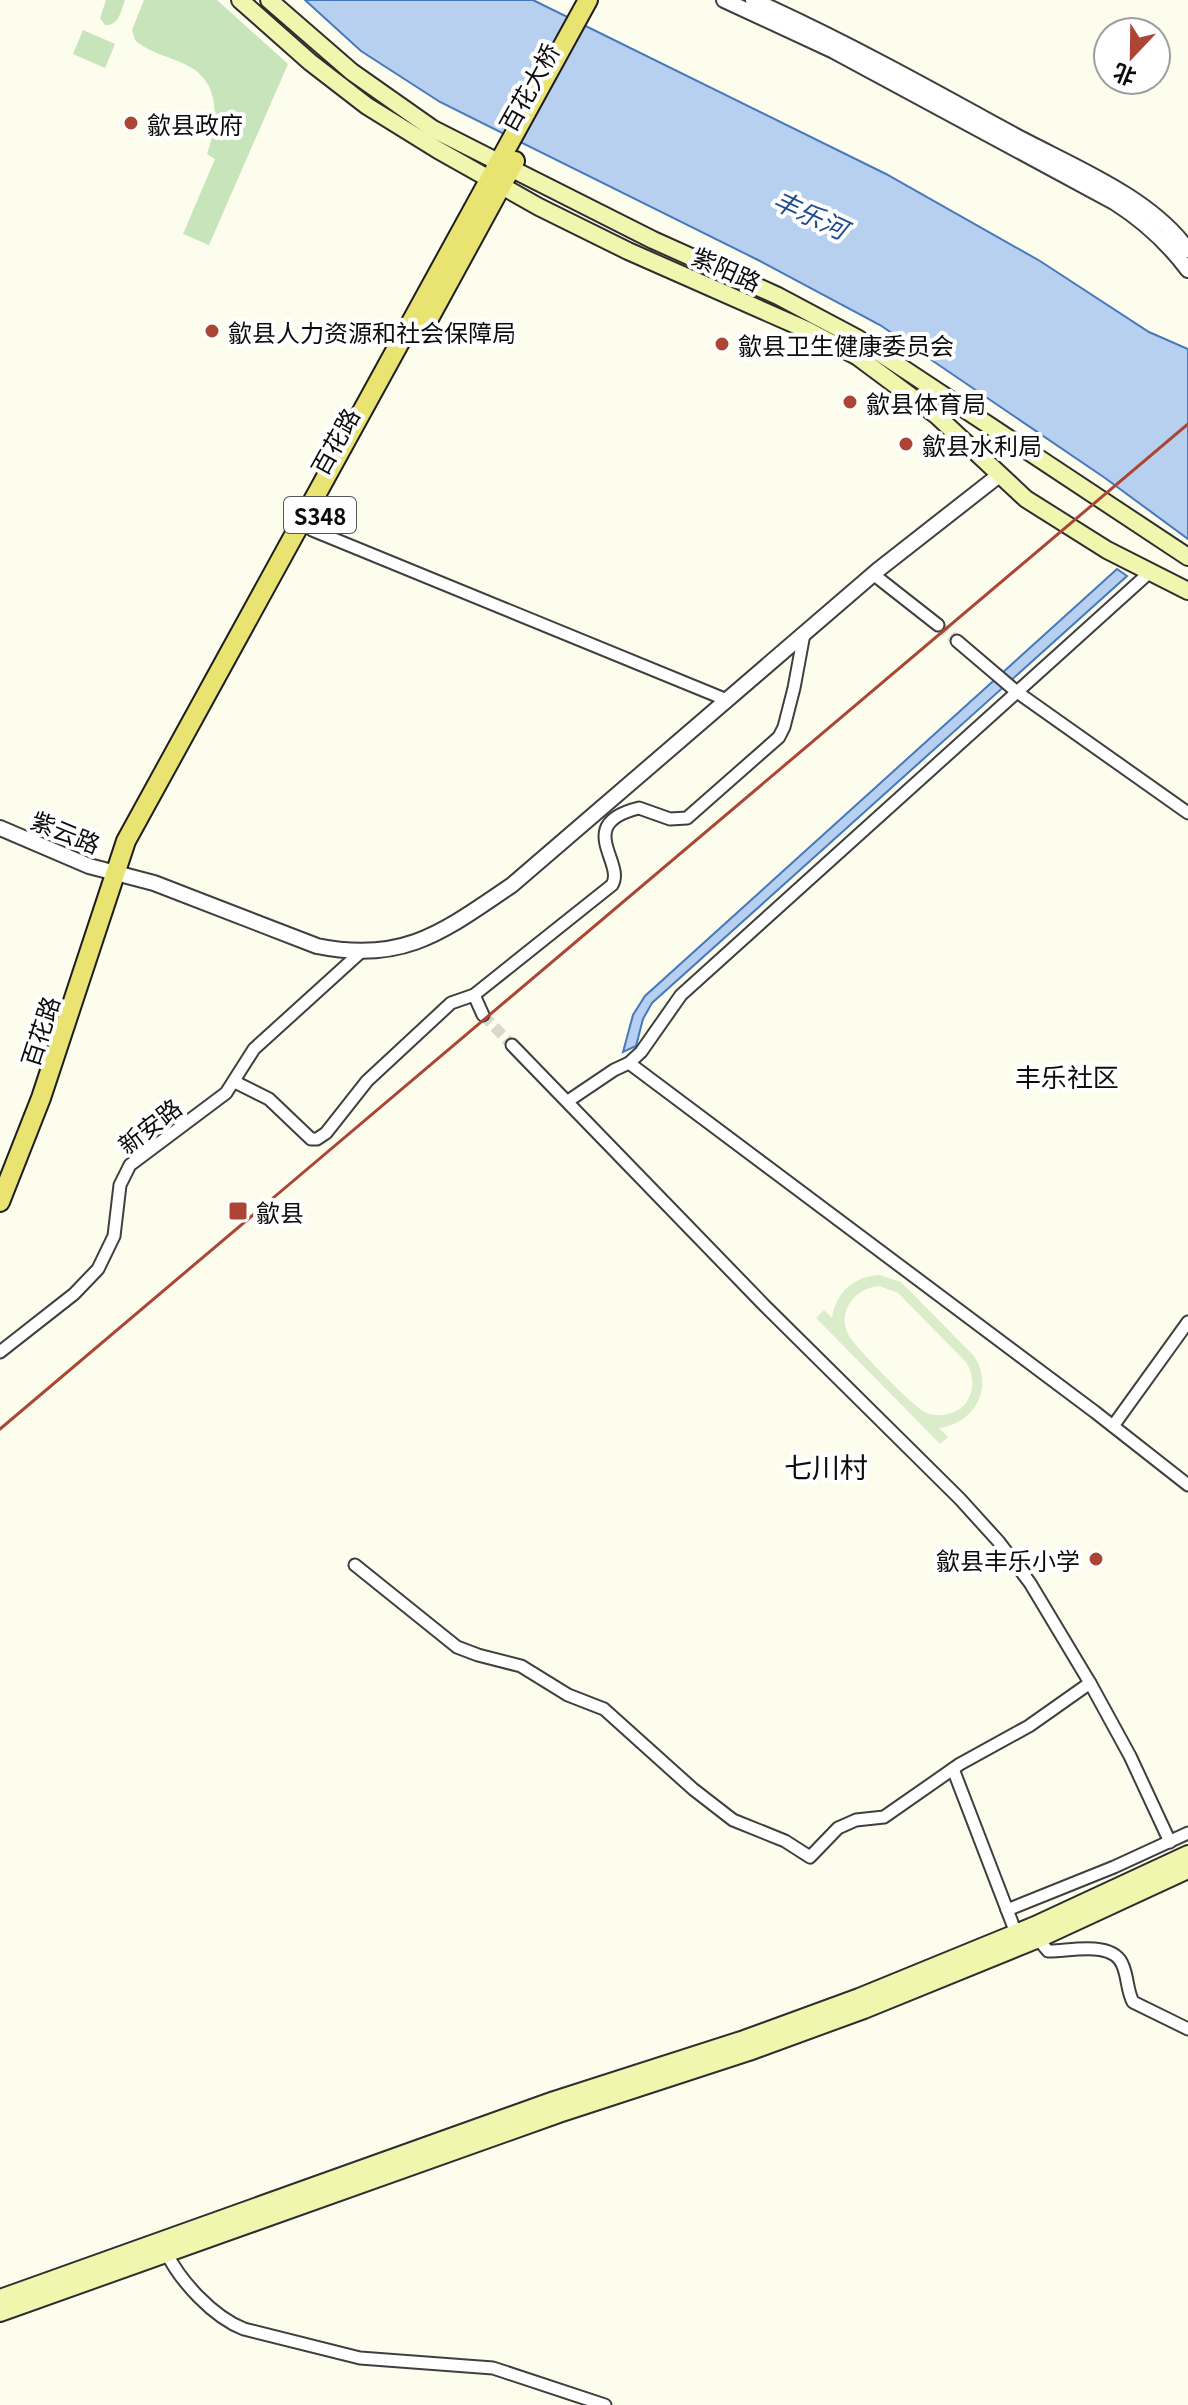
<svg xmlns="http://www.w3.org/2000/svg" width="1188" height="2405" viewBox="0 0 1188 2405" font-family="Georgia,'Noto Sans SC',serif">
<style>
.green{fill:#c8e4bb}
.pitch{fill:#dbeccb;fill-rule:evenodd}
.water{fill:#b7d0ef;stroke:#4678be;stroke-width:2}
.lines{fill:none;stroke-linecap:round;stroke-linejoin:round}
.minor-tunnel{stroke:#d9d9cb;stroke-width:11;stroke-dasharray:11 5.5;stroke-linecap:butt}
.minor-casing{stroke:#3f3f3f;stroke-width:15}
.tertiary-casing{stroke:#3f3f3f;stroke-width:18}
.secondary-casing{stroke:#2e2e2e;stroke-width:20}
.primary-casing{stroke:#1d1d1d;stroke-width:22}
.minor{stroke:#fff;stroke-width:11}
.tertiary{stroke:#fff;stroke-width:14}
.secondary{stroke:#f1f6af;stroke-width:16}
.primary{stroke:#e9e371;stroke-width:18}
.rail{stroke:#ad4534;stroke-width:3}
.poi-dot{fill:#ad4534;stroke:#fff;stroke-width:3}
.labels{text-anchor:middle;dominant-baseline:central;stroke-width:8;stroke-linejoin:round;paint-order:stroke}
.shield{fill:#fff;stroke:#555;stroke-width:2}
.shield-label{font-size:22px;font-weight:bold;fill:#0c0c0c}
.street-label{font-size:24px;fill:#0c0c0c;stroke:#fff}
.poi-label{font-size:24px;fill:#0c0c0c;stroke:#fff;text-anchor:start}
.water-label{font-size:26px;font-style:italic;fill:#244c90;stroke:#fff}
.neighbourhood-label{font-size:26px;fill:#0c0c0c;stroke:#fff}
.quarter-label{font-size:28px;fill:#0c0c0c;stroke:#fff}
</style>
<rect width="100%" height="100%" fill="#fdfded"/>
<g class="green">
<path d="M106 0H125C121 11 119 26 105 25L100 18Z"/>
<path d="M144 0H217L288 64 209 245 183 234 215 159 207 154C217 126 222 87 192 68 174 57 150 54 135 40L132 30Z"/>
<polygon points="83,30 115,44 105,68 73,54"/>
</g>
<path class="pitch" d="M880 1275 901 1282 974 1356C994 1387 976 1423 939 1428L948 1437 940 1444 816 1318 824 1310 832 1318C836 1292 854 1276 880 1275ZM879 1286 898 1293 966 1362C974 1375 975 1390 966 1403 957 1414 940 1418 927 1413 914 1408 854 1346 848 1334 837 1311 855 1288 879 1286Z"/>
<g class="water">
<polygon points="305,0 533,0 886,174 1040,261 1149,332 1188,349 1188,539 1105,478 880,325 758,260 440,102 361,51"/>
<polygon points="1117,569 1127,576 652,1003 643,1019 636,1046 623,1052 633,1015 645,996"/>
</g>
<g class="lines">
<g class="minor-tunnel">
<polyline points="938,625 957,641"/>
<polyline points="483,1015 512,1045"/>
</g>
<g class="minor-casing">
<g id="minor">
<polyline points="312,530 727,700"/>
<polyline points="873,574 938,625"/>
<polyline points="957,641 1017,692 1188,813"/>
<polyline points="474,995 483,1015"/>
<polyline points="512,1045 765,1306 960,1499 999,1542 1030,1583 1090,1683 1130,1756 1170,1842"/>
<polyline points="629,1063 1095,1412 1188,1485"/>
<path d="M235 1082 269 1099 311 1139H317L326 1133 367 1081 451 1003 474 995 612 885C626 863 573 824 639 808L670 819 687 818 779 737 784 727 794 688 804 634"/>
<polyline points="568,1101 614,1070 629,1063 641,1052 681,995 1150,572"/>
<polyline points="0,1352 74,1294 98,1269 114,1236 120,1185 130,1165 226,1093 254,1049 362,951"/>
<polyline points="1113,1426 1188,1322"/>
<polyline points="355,1565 457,1647 478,1655 521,1666 568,1695 604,1709 693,1789 733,1820 785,1841 810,1857 838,1828 856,1820 884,1817 960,1764 1029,1726 1090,1683"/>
<polyline points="953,1769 1016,1933"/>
<polyline points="1007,1910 1114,1867 1188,1833"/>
<path d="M1038 1939 1048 1951C1067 1952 1114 1939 1123 1966 1128 1978 1127 1991 1133 2002L1188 2029"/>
<path d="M166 2252C180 2281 213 2317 244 2329L360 2358 493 2368 605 2405"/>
</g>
</g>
<g class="tertiary-casing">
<g id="tertiary">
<path d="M724 0 834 51 1114 202C1144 221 1167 242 1188 270"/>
<path d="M753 0C842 40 927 87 1012 134 1069 165 1150 196 1188 250"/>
<path d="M0 828 89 866 154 883 317 946C404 964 444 931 512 885L878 570 998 476"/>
</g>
</g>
<g class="secondary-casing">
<g id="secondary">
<polyline points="240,0 310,62 367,106 438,150 539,207 628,251 807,330 858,357 936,415 1026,499 1107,550 1188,591"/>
<polyline points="269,0 352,72 433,129 653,240 778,296 857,338 1188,557"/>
<polyline points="0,2298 554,2100 744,2039 859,1997 1035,1925 1188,1854"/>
<polyline points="0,2313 559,2114 749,2052 864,2010 1041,1938 1188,1870"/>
</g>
</g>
<g class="primary-casing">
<g id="primary">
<polyline points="420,335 515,161"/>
<polyline points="0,1202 41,1098 126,841 588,0"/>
</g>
</g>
<use href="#minor" class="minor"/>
<use href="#tertiary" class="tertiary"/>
<use href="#secondary" class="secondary"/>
<use href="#primary" class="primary"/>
<polyline class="rail" points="0,1429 1188,424"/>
</g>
<g class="poi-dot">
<circle cx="131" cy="123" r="8"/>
<circle cx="212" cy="331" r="8"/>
<circle cx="722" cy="344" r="8"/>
<circle cx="850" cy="402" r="8"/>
<circle cx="906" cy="444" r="8"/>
<rect x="228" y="1201" width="20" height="20" rx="4"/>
<circle cx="1096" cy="1559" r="8"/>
</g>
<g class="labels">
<rect class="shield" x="284" y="497" width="72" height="36" rx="6"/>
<g class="shield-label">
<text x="320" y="515">S348</text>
</g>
<g class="street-label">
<text transform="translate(528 87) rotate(-61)">百花大桥</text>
<text transform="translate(727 268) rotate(24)">紫阳路</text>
<text transform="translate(334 441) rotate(-61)">百花路</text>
<text transform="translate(66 831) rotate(22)">紫云路</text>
<text transform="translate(39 1031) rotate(-72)">百花路</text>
<text transform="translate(149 1125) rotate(-38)">新安路</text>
</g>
<g class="poi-label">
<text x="147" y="123">歙县政府</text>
<text x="228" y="331">歙县人力资源和社会保障局</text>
<text x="738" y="344">歙县卫生健康委员会</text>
<text x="866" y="402">歙县体育局</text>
<text x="922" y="444">歙县水利局</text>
<text x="256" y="1211">歙县</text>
<text x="1080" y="1559" text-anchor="end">歙县丰乐小学</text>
</g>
<g class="water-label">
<text transform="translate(811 213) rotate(25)">丰乐河</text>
</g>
<g class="neighbourhood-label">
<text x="1067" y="1075">丰乐社区</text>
</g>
<g class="quarter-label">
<text x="826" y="1466">七川村</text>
</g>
</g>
<g transform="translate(1132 56) rotate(202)"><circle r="38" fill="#ffffff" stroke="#9e9e9e" stroke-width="2"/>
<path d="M0-6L14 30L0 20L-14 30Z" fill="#ad4534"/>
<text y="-12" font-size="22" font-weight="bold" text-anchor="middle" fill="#0c0c0c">北</text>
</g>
</svg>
